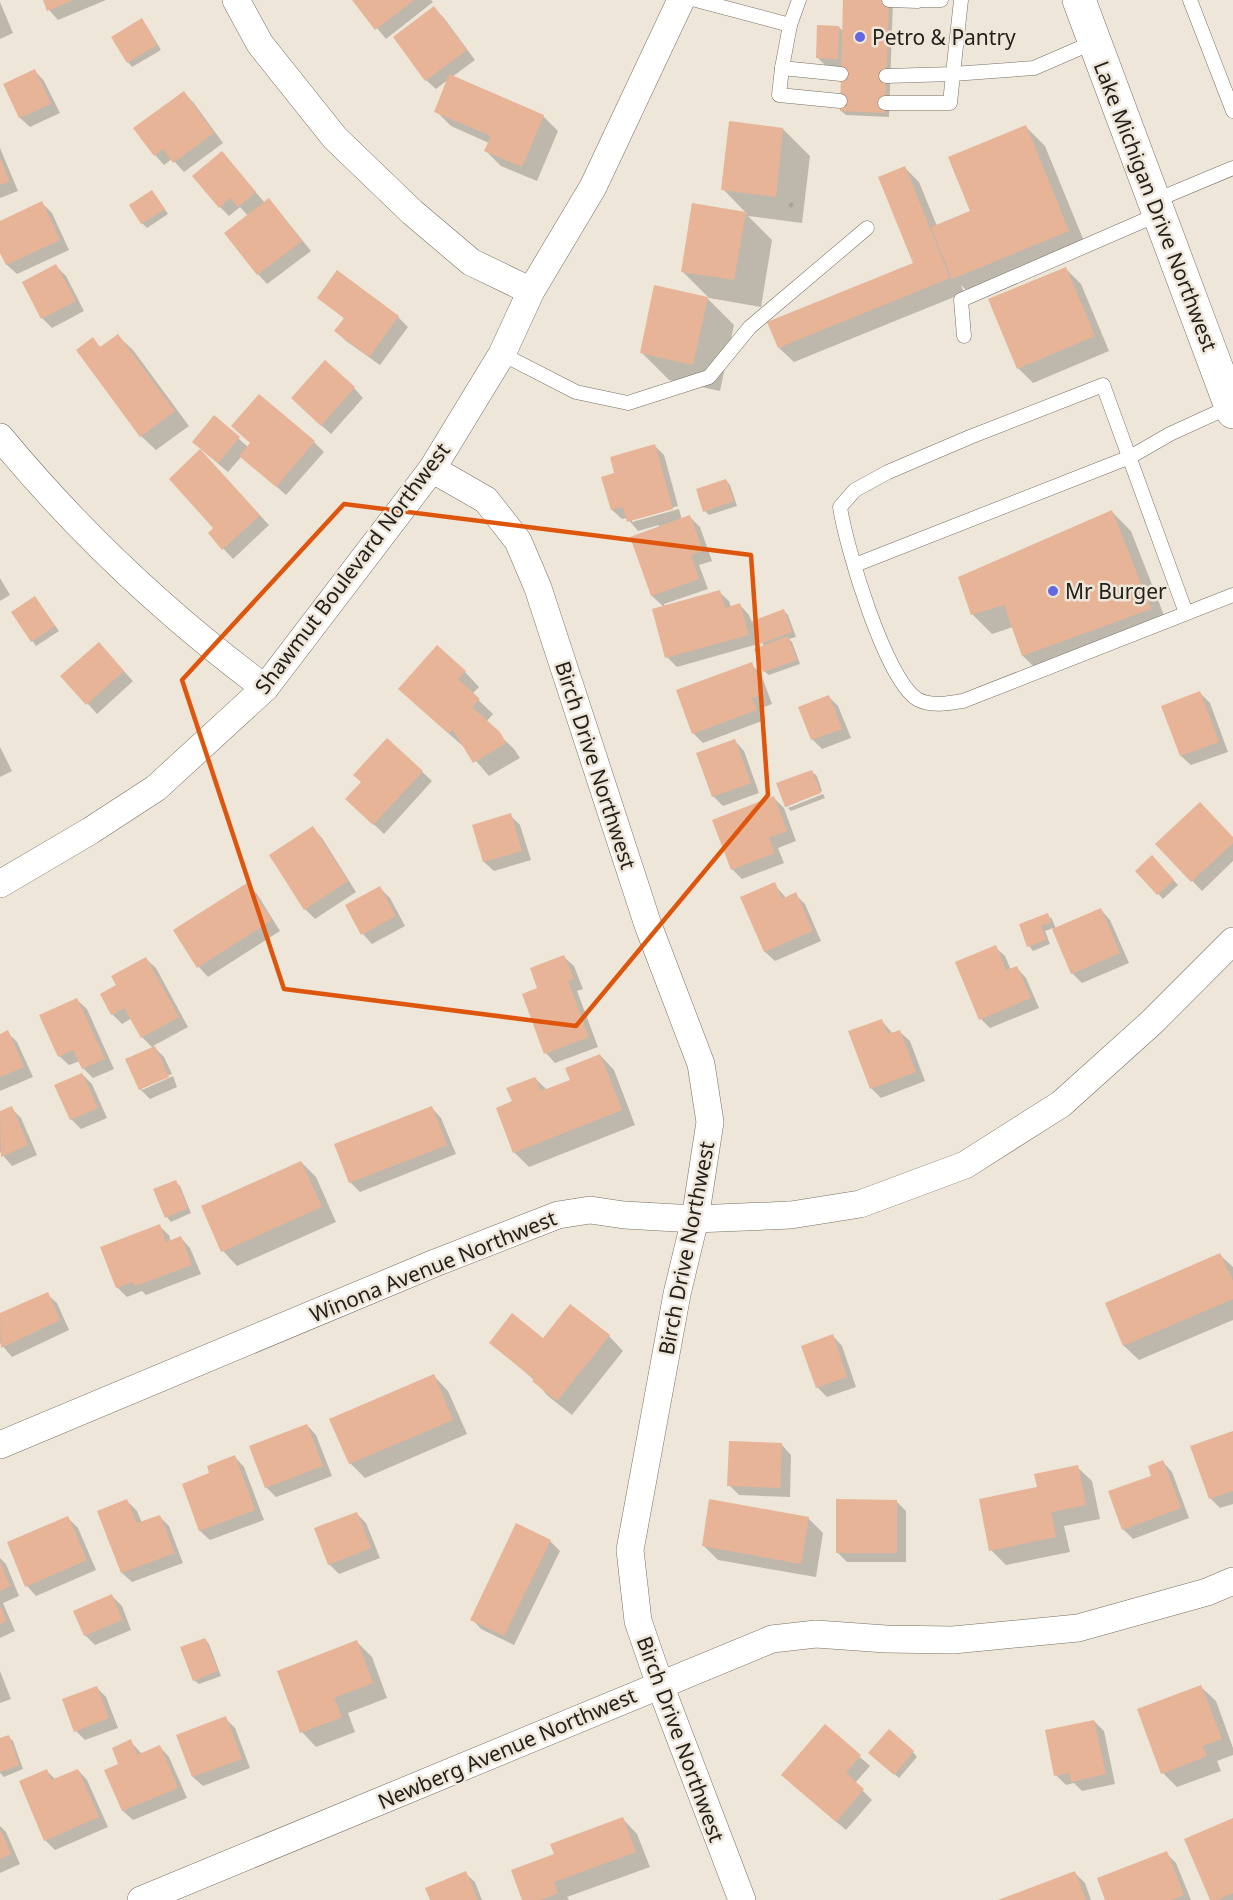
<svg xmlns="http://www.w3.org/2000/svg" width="1233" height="1900" viewBox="0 0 1233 1900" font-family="'Noto Sans',sans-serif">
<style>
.shadow{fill:#0003}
.building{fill:#e8b498}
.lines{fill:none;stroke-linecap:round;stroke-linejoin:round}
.service-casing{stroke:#777064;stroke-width:15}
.minor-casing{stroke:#777064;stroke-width:28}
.trunk-casing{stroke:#777064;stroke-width:34}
.path{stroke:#a9a297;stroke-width:4;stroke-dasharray:4.5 4.5;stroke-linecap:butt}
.service{stroke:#fff;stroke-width:14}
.minor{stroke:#fff;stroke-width:27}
.trunk{stroke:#fff;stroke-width:33}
.marked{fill:none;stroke:#de560d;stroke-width:4.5;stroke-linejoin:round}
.poi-dot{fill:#6367e0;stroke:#eee6d8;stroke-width:2}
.labels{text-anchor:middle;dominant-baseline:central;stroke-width:5;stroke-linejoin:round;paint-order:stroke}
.poi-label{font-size:21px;fill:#24211c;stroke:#eee6d8;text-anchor:start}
.street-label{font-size:21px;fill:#24211c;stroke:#eee6d8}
</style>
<rect width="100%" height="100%" fill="#eee6d8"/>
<g class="shadow">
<polygon points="45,0 106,0 58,20 49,10"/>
<polygon points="354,0 431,0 433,2 386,39"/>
<polygon points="845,0 893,0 889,117 846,115 841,111 842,73 832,72 817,57 839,27 844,32"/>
<polygon points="0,2 13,33 0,39"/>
<polygon points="434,8 444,18 475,60 452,77 543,116 558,131 537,181 501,166 486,151 489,143 451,126 436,111 449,79 436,89 426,80"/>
<polygon points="146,25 161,50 132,67 128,62"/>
<polygon points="35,71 44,81 60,113 30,127 20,118 5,85"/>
<polygon points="184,93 193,102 223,143 184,172 172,159 164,165 155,155"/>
<polygon points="1026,127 1045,146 1088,251 973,297 961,285 964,293 794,362 779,348 915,263 905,168 919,182 937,226 972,212"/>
<polygon points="783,129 810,156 802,223 748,216 772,240 761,307 709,298 682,271 693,205 747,214 723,189"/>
<polygon points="0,148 18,191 0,198"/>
<polygon points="222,153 265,203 269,200 278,210 311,251 267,284 258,274 248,216 240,207 229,216 220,207"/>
<polygon points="152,191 168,214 147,228 142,223"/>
<polygon points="42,203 52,213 69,250 17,274 7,265 0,250 0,223"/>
<polygon points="56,266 66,276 84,311 52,328 42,318"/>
<polygon points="1066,269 1081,284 1109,351 1033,383 1018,368"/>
<polygon points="319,298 398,317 408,327 380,365 346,341 336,331 345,319"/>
<polygon points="707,298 734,325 720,391 669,380 642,353"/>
<polygon points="118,336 133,350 189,426 156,450 141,436 93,339 101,348"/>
<polygon points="354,388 363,398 331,434 302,408"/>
<polygon points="215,418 248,447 251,443 314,442 324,452 286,495 242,456 228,472 202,450 201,452 269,525 233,559 210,534 216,528 171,479 202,450"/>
<polygon points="654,445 664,455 678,506 632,519 632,522 679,509 682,520 690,517 700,527 712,561 699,565 708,589 664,604 665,607 719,592 729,601 731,607 740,605 749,615 752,622 784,611 788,615 796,637 789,639 792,642 800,664 769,675 764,671 764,647 757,632 755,633 758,644 677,667 667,657 664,607 652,596 659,525 638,531 627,518 622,519 612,510 616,474"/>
<polygon points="726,480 730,485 737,506 709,515 705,511"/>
<polygon points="1112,512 1131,531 1169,628 1042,675 1023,656 1013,627 992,634 973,615 960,578"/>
<polygon points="0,578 10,595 0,601"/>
<polygon points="35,598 59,631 36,646 13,613"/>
<polygon points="108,654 133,681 97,714 63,676"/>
<polygon points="751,664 761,674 772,704 761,708 765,720 703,743 693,733"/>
<polygon points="465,672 479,687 472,694 493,714 486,722 514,749 520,758 489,776 464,747 414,703"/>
<polygon points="1200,693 1210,703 1228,752 1191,765 1181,756"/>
<polygon points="829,697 838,706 851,738 822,749 812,739"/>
<polygon points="388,740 432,781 384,834 357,808 362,782"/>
<polygon points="735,741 744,751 759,793 723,806 713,796"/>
<polygon points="0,747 12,771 0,777"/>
<polygon points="812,772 817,776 822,791 786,807 778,784"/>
<polygon points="823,794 825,798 791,811 788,808"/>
<polygon points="774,798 784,808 796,841 778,848 784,863 742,879 732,869"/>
<polygon points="510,815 520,825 531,860 494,871 484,862 474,826"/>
<polygon points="312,828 322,838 356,892 315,919 305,909"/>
<polygon points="1233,838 1233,861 1202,891 1157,844"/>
<polygon points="1152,857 1178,885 1163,899 1137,871"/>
<polygon points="774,884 786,898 795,894 805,904 821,941 775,961 765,952"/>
<polygon points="247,885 257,894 280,931 208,977 199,967"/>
<polygon points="380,888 390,898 405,926 372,944 363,934"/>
<polygon points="1101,910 1110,920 1129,963 1082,983 1072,973 1053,928 1045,931 1050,944 1033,951 1029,946 1047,915 1052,919 1056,929"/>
<polygon points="995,947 1005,956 1011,970 1017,968 1026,978 1039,1008 990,1028 981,1019"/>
<polygon points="564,957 574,966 583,989 577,991 598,1047 555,1063 546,1053 524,995 539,989"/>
<polygon points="146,959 156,968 188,1027 153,1046 164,1057 172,1074 142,1087 142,1090 173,1076 177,1087 150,1099 140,1089 153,1048 142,1037 132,1018 122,1024 112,1014 118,986"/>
<polygon points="77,1000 87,1009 114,1069 93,1078 83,1068 80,1061 69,1065 59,1056"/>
<polygon points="882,1021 893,1034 900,1032 910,1041 925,1081 881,1098 871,1088"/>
<polygon points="7,1032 17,1042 33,1077 0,1091 0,1035"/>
<polygon points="600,1055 614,1070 635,1125 529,1167 514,1152 514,1102 535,1078 547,1090 572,1080"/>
<polygon points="82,1074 92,1084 107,1118 81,1129 71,1119"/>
<polygon points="11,1108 21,1118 37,1155 12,1166 0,1152 0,1113"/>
<polygon points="432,1108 441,1118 456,1154 360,1192 350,1182"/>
<polygon points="301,1162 316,1177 336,1222 237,1266 223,1251"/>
<polygon points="175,1182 180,1186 191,1213 171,1222 167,1217"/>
<polygon points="159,1226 169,1235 171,1242 181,1238 190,1248 201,1274 146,1295 142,1291 127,1297 117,1287"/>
<polygon points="1220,1255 1233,1267 1233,1320 1139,1360 1124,1346 1107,1304"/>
<polygon points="47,1294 57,1303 69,1330 12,1357 0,1343 0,1315"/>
<polygon points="609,1336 623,1351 572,1415 548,1396 534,1380 491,1342"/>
<polygon points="833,1336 842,1346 856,1387 827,1397 817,1387"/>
<polygon points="434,1376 448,1391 467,1434 365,1478 350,1463"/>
<polygon points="307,1425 316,1435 332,1476 276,1497 266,1487"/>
<polygon points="1233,1432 1233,1504 1220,1508 1211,1499 1192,1447"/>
<polygon points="782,1445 791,1455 790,1497 739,1495 729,1485"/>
<polygon points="235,1457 244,1467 264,1520 210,1540 200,1531 183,1485 211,1474"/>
<polygon points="1163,1462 1172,1472 1189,1518 1133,1539 1123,1529"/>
<polygon points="1077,1467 1092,1481 1100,1519 1064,1526 1070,1552 1006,1565 991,1550 1038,1488"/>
<polygon points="127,1501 137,1511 142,1523 159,1516 169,1526 183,1563 132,1582 122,1573"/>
<polygon points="896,1501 906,1511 906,1562 847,1562 838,1553"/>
<polygon points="356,1513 366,1523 380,1558 339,1574 329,1564"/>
<polygon points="68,1518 78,1528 96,1570 36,1596 27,1586"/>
<polygon points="808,1518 823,1533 816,1577 718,1560 703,1545"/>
<polygon points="550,1541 560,1551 514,1645 481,1629 472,1619"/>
<polygon points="0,1558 6,1564 19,1596 3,1603 15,1631 0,1638"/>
<polygon points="112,1596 122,1606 131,1630 95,1645 85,1635"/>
<polygon points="205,1639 209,1644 221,1676 199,1684 194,1680"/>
<polygon points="357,1642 372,1657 387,1698 348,1713 355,1732 316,1747 302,1732"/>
<polygon points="0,1671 11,1699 0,1703"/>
<polygon points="96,1687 106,1697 118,1728 85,1740 76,1731"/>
<polygon points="1201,1687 1216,1701 1233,1748 1233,1755 1217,1761 1221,1771 1177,1787 1163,1773"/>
<polygon points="225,1718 235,1728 250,1768 203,1786 193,1777"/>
<polygon points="1094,1721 1104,1731 1115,1784 1082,1791 1074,1783 1066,1785 1056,1775"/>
<polygon points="825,1726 870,1766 855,1783 872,1800 846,1830 793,1785"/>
<polygon points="8,1737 13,1741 23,1769 4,1777 0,1773 0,1740"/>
<polygon points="130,1741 142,1754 160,1747 169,1757 187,1798 133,1820 123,1811 106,1770 120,1764"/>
<polygon points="913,1752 917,1757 899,1778 875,1757"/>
<polygon points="78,1770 87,1780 108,1827 55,1850 45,1840 47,1771 56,1780"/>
<polygon points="623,1819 637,1834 650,1867 567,1897 569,1900 524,1900 556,1855"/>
<polygon points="1233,1820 1233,1900 1212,1900"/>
<polygon points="0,1826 6,1832 20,1864 0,1873"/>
<polygon points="1166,1853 1176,1863 1191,1900 1107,1900"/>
<polygon points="465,1873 475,1882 482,1900 432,1900"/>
<polygon points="1075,1873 1085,1883 1091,1900 1002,1900"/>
</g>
<g class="building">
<polygon points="43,0 73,0 47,11"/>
<polygon points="352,0 414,0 375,30"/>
<polygon points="843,0 889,0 885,113 840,111"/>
<polygon points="434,6 467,50 425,81 393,37"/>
<polygon points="142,18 157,45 127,63 111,37"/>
<polygon points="817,25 839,26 838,59 816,58"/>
<polygon points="35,69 51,104 19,118 3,84"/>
<polygon points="449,74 544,115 522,167 484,151 491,136 434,112"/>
<polygon points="184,91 214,133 173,163 163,149 154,156 133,128"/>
<polygon points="729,121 783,128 776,197 721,190"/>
<polygon points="1026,125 1069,231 952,279 931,227 970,211 948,157"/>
<polygon points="222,151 256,192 238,207 230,198 219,208 192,176"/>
<polygon points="0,157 9,181 0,185"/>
<polygon points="905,166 950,278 778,348 767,322 913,263 878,177"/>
<polygon points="152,190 165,209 141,224 129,205"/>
<polygon points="269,198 302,241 257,275 224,233"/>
<polygon points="42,201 60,240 6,265 0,253 0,221"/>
<polygon points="692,203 746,212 734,280 681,272"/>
<polygon points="56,264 76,301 41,319 22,282"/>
<polygon points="1066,267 1095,336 1017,369 988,299"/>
<polygon points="337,270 399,316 369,357 334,331 344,318 317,298"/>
<polygon points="654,285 708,297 693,365 640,353"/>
<polygon points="118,334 175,411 140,437 76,350 93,337 100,347"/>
<polygon points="325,360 355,387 321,426 291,398"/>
<polygon points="259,394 315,441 276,487 239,456 250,443 231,426"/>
<polygon points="214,415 240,437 218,463 192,442"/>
<polygon points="655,444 673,509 627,522 623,507 611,510 601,477 614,473 610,457"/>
<polygon points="200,449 260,515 222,550 208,533 213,528 169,479"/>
<polygon points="726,479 734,501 703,512 696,489"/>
<polygon points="1112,510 1151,609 1022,656 1004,605 971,615 958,577"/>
<polygon points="690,515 703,551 691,555 699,579 651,596 630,537"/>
<polygon points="720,590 725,608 740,603 749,635 665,658 652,609"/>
<polygon points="35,596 55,626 31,642 11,612"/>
<polygon points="784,609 792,632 760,644 752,621"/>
<polygon points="788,636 797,660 763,672 754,649"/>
<polygon points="99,642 124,671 86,705 60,676"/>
<polygon points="437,645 466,671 458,679 480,699 472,707 500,732 506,743 473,763 453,730 448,733 398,689"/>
<polygon points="752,662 764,694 752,698 757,710 692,734 676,690"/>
<polygon points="1200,691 1219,742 1180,756 1161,706"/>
<polygon points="829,695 842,729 811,740 798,707"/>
<polygon points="387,738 423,771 373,825 345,799 361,782 353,775"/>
<polygon points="735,739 751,783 712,797 696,753"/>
<polygon points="812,770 821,793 785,807 776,783"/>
<polygon points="774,796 787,831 769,838 775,853 731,870 712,820"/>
<polygon points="1200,802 1233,837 1233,843 1191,882 1155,844"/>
<polygon points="511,813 522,851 483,862 472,825"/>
<polygon points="313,826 348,881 304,910 269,855"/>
<polygon points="1152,855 1174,880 1157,895 1135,871"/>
<polygon points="775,882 782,899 796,892 813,931 764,952 740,897"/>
<polygon points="247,883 272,920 197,968 173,930"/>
<polygon points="380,886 396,916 361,935 345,905"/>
<polygon points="1101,908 1120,953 1071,974 1052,929"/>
<polygon points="1048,913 1051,922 1041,926 1046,940 1027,947 1019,924"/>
<polygon points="996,945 1006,970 1017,966 1031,998 979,1020 955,962"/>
<polygon points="564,955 574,979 568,981 589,1037 544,1054 522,994 537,988 530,968"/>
<polygon points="146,957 179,1017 141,1038 124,1008 111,1015 100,994 116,985 111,976"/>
<polygon points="77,998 105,1059 82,1069 73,1050 58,1057 39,1015"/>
<polygon points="882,1019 888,1034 900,1030 916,1072 870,1089 848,1031"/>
<polygon points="8,1030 24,1067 0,1077 0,1034"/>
<polygon points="155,1046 169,1077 139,1090 125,1059"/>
<polygon points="600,1054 622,1110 513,1153 496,1108 512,1101 506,1088 535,1077 541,1091 570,1080 565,1068"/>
<polygon points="82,1073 98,1108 70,1120 54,1085"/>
<polygon points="12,1106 28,1145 1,1157 0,1111"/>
<polygon points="432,1106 447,1145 349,1183 334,1144"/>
<polygon points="301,1161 322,1207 221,1252 201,1206"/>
<polygon points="176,1180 188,1208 165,1218 153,1189"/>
<polygon points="160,1224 166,1242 181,1236 192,1265 135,1286 133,1282 116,1288 100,1247"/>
<polygon points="1220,1253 1233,1281 1233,1299 1123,1346 1105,1303"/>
<polygon points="48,1292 60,1320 1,1348 0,1313"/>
<polygon points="570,1304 610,1335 557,1401 532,1381 534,1379 489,1343 512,1313 543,1338"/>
<polygon points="833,1334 847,1377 816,1388 801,1346"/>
<polygon points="434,1374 453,1420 349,1464 329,1419"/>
<polygon points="307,1424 323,1466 265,1488 249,1446"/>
<polygon points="1233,1431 1233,1491 1209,1499 1190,1446"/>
<polygon points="729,1441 782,1443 780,1488 727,1486"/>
<polygon points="235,1455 255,1510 199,1531 182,1484 209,1473 207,1466"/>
<polygon points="1163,1460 1181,1508 1122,1530 1108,1491 1151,1476 1148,1466"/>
<polygon points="1078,1465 1086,1505 1051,1512 1056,1537 989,1551 979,1499 1037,1487 1034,1474"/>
<polygon points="127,1499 137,1523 160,1515 175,1553 121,1573 97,1511"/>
<polygon points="709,1499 809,1517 801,1564 702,1546"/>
<polygon points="836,1499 897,1500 897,1553 836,1553"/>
<polygon points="357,1512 371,1548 328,1565 314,1528"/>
<polygon points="68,1516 87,1560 25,1587 7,1542"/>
<polygon points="516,1523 551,1540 504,1636 470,1620"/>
<polygon points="0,1561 10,1586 0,1591"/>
<polygon points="112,1594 122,1620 84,1636 73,1611"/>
<polygon points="0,1606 7,1621 0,1624"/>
<polygon points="205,1638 218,1671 193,1681 180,1647"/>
<polygon points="357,1640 373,1683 334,1698 342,1717 300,1733 277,1671"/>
<polygon points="1201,1685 1222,1739 1203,1746 1207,1756 1161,1774 1137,1709"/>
<polygon points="97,1686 109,1718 74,1732 62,1699"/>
<polygon points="226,1716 242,1759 192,1777 176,1735"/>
<polygon points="1094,1720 1106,1774 1071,1782 1069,1773 1054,1776 1045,1730"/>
<polygon points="825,1724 861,1755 846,1773 864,1789 836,1822 781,1775"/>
<polygon points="889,1729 914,1751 894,1775 868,1753"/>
<polygon points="9,1735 19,1765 0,1772 0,1738"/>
<polygon points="131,1739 137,1755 160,1745 178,1788 122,1811 104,1770 118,1764 112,1748"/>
<polygon points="47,1769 51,1780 78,1769 99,1817 44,1841 19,1781"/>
<polygon points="623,1817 636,1852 554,1882 558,1893 540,1900 522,1900 511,1870 554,1854 550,1844"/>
<polygon points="1233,1818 1233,1893 1217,1900 1210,1900 1184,1839"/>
<polygon points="0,1829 11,1854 0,1859"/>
<polygon points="1167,1851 1184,1895 1171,1900 1105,1900 1097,1878"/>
<polygon points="466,1871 478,1900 430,1900 425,1888"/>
<polygon points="1075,1871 1086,1900 998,1900"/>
</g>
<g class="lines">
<g class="service-casing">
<g id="service">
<polyline points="696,0 790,25 782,68 841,74"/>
<polyline points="889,0 918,1"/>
<polyline points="918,0 941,0"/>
<polyline points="1190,0 1233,111"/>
<polyline points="790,25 799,0"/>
<polyline points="782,68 779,95 840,101"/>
<polyline points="886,76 953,74 961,0"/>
<polyline points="885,103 950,103 953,74 1034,68 1094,42"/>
<polyline points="1154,201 1233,168"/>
<polyline points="964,336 961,300 1159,214"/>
<polyline points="502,354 576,392 628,403 709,377 750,327 867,228"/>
<polyline points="855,565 1130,457 1170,434 1231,406"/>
<path d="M1186 613 1103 385 970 437 888 472 855 490 840 507C846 547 885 678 917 699 931 707 948 703 963 701L1233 595"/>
</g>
</g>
<g class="minor-casing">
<g id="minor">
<polyline points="236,0 260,44 335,138 412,212 471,262 531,291"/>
<path d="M0 437C77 530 168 616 265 688"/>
<polyline points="432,469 486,500 518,541 538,588 648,925 701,1064 710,1122 695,1219 677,1294 630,1550 638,1621 660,1685 742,1900"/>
<polyline points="0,884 90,831 156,788 265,688 432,469 502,354 531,291 593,187 681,0"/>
<polyline points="0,1445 435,1263 558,1215 590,1210 624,1215 695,1219 791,1215 860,1204 965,1165 1061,1104 1151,1023 1233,941"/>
<polyline points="141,1900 772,1639 816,1634 886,1639 953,1640 1078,1628 1207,1592 1233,1581"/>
</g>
</g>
<g class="trunk-casing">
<polyline id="trunk" points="1079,0 1233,412"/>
</g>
<polyline class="path" points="790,207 793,201"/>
<use href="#service" class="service"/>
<use href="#minor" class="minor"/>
<use href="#trunk" class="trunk"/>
</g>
<path class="marked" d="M344 504 751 555 768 795 576 1026 284 989 182 680Z"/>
<g class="poi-dot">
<circle cx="860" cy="37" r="6"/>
<circle cx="1053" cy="591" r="6"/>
</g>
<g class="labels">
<g class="poi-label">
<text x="872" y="37">Petro &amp; Pantry</text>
<text x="1065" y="591">Mr Burger</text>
</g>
<g class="street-label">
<text transform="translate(1156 206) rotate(69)">Lake Michigan Drive Northwest</text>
<text transform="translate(352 568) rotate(-53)">Shawmut Boulevard Northwest</text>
<text transform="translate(596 765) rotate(72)">Birch Drive Northwest</text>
<text transform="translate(686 1248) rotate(-79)">Birch Drive Northwest</text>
<text transform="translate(433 1266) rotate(-22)">Winona Avenue Northwest</text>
<text transform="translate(681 1739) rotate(70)">Birch Drive Northwest</text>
<text transform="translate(507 1748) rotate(-23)">Newberg Avenue Northwest</text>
</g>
</g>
</svg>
